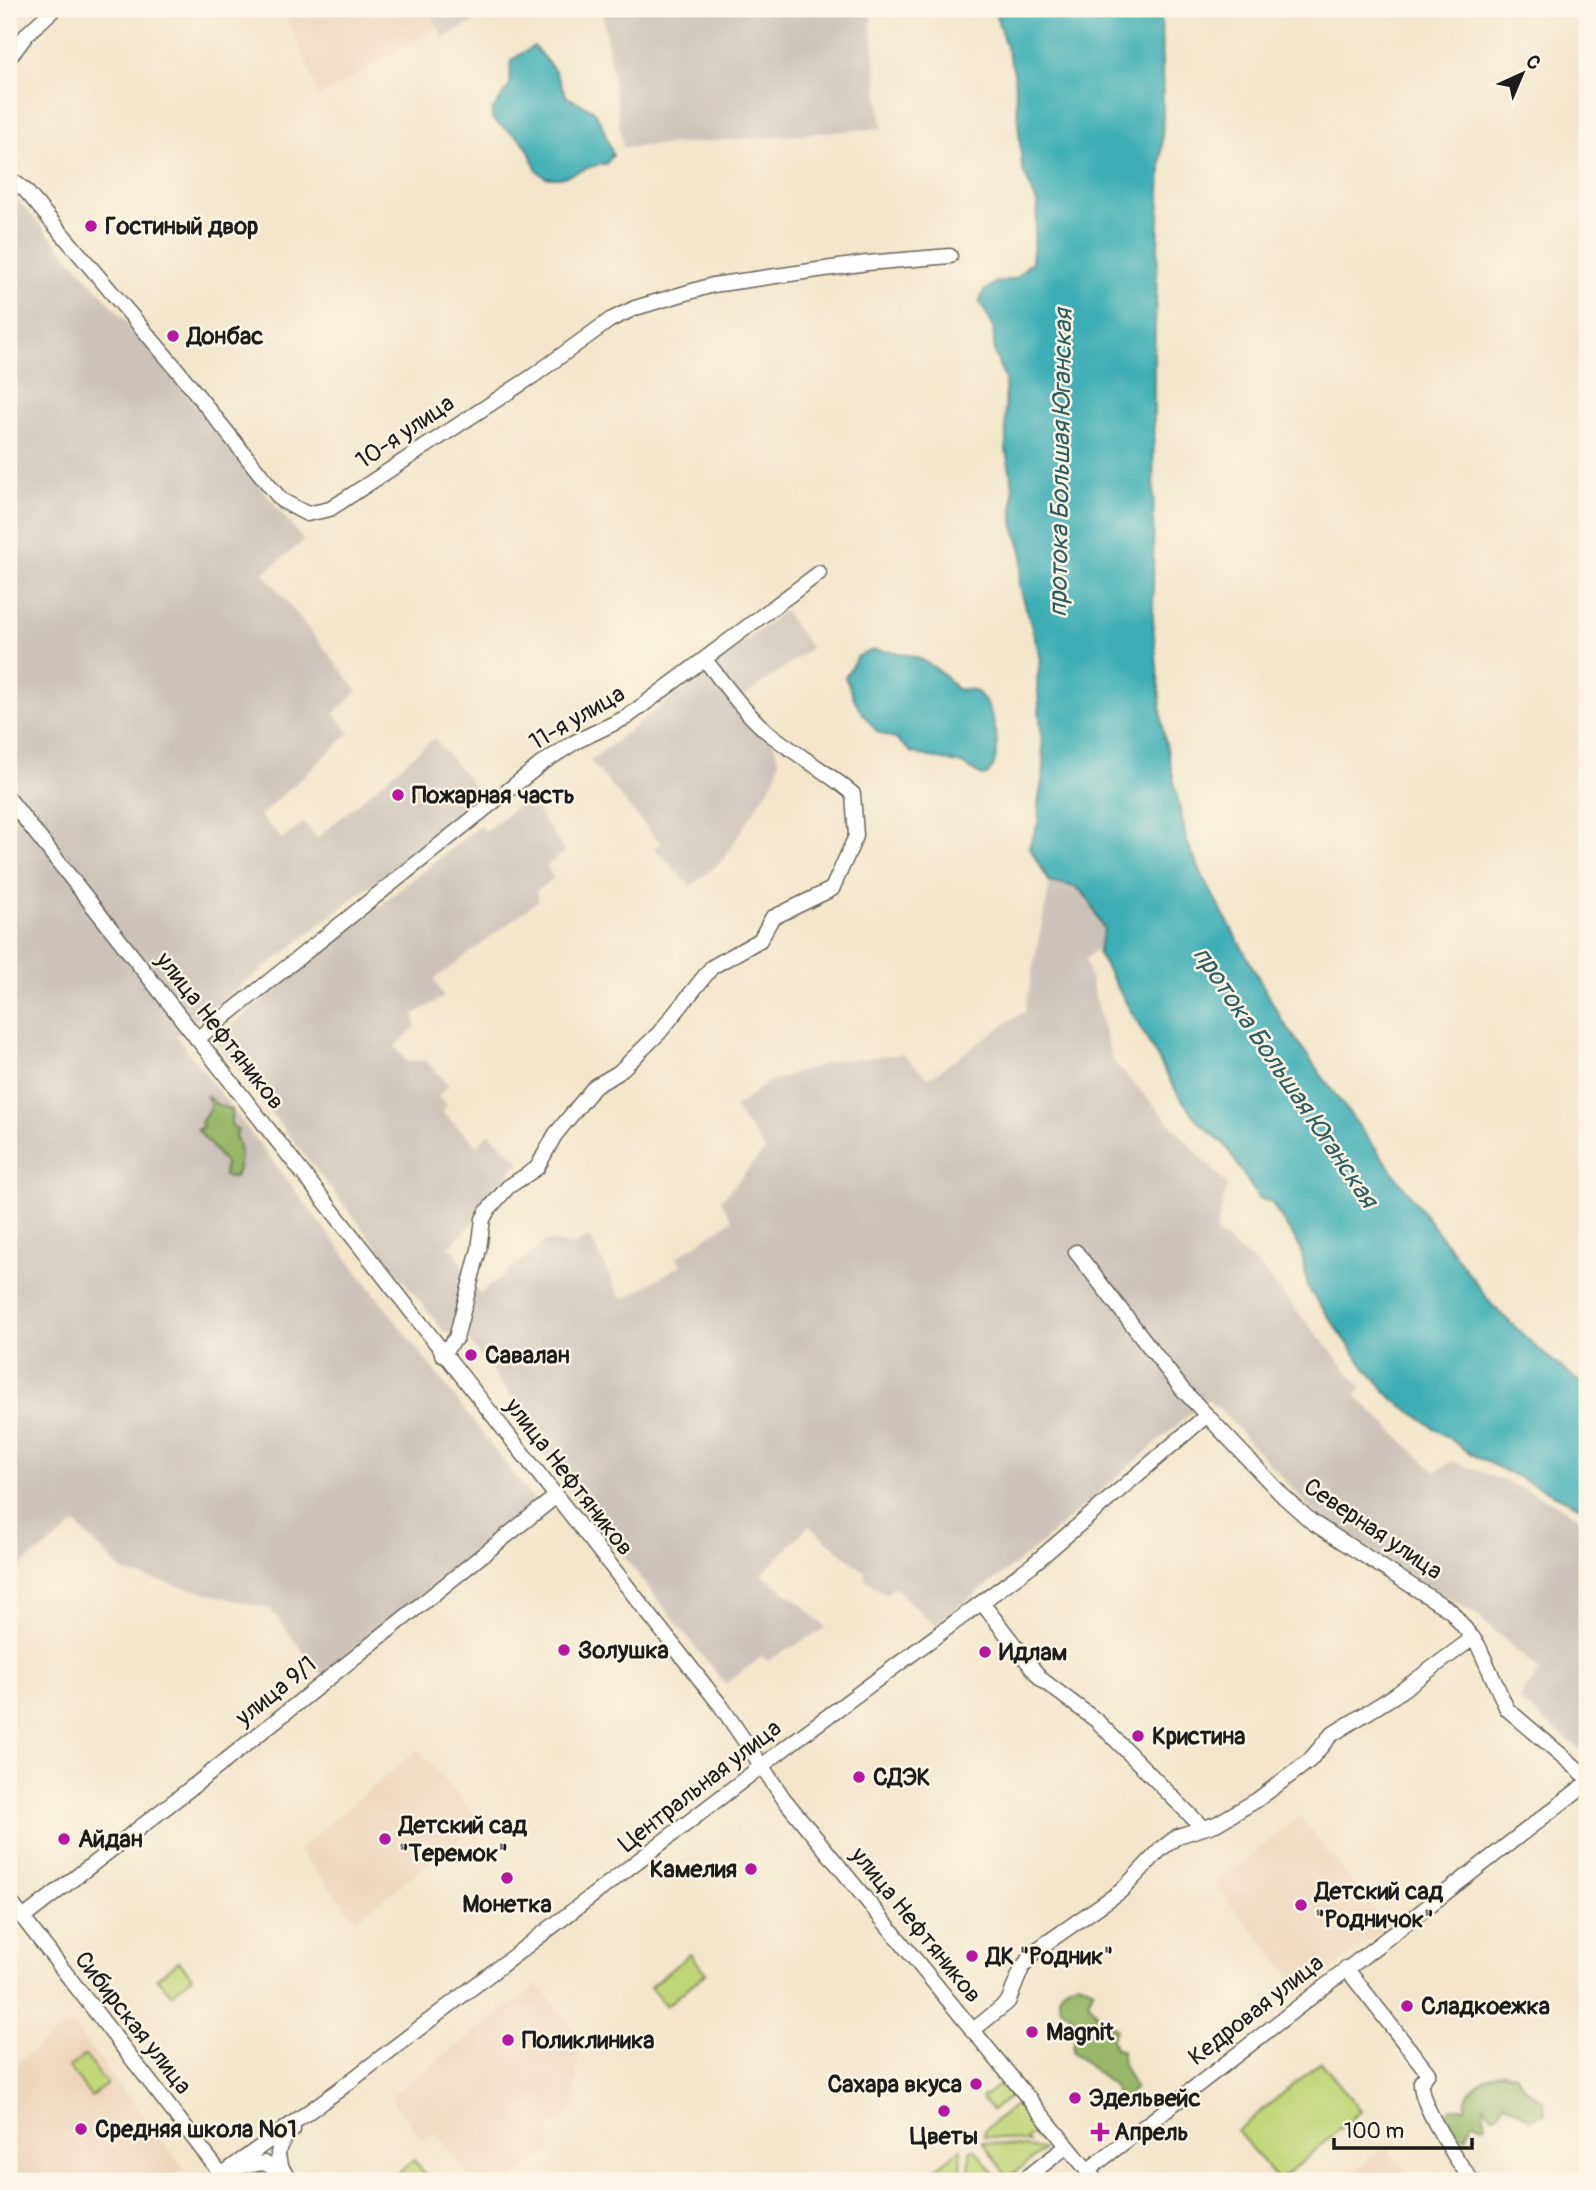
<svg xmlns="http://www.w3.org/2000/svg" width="1596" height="2190" viewBox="0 0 1596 2190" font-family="Pangolin,sans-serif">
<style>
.built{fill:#eed6bb}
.industrial{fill:#ccc2b9}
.green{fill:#c1d679;stroke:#6e794a;stroke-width:2}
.forest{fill:#98b769;stroke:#5a6a42;stroke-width:2}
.water{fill:#3daeb6;stroke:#2c6569;stroke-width:2}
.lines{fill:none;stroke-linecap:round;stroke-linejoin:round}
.minor-casing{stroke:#676359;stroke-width:17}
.minor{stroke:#fff;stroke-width:14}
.poi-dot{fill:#b5179e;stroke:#fcf5e5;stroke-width:2.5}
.labels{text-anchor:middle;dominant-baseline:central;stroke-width:5;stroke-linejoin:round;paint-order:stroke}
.poi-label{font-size:24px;font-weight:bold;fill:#1c1c1c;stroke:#fcf5e5;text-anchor:start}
.street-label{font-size:24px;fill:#1c1c1c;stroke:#fcf5e5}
.water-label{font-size:26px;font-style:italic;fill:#2b5e61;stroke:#fcf5e5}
</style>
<rect width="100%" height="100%" fill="#fcf5e5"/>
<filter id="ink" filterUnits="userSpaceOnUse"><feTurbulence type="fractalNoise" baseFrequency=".0143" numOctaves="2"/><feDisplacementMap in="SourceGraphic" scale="14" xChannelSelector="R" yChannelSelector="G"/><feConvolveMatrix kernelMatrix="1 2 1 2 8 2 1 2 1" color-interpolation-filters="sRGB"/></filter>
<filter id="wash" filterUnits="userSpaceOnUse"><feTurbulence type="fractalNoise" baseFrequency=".00686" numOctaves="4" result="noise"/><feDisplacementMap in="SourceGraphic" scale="28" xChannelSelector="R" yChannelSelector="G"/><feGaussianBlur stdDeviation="1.57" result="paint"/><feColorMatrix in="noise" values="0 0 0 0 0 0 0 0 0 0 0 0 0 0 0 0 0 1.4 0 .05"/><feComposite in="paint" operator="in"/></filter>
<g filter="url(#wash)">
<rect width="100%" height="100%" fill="#f3e6ca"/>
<g class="built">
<polygon points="279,9 429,9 438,28 319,97 294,32"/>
<polygon points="418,1749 481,1822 356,1920 298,1850"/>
<polygon points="1300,1816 1387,1927 1304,1992 1214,1884"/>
<polygon points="538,1984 579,2037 574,2109 549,2130 550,2150 511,2181 473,2181 436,2134 421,2138 390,2097"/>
<polygon points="64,2026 73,2026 184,2168 167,2181 9,2181 9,2070"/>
<polygon points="1385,2146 1415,2181 1343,2181"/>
</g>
<g class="industrial">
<polygon points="429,9 474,9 479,19 443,38"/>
<polygon points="602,9 870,9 882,128 623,148"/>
<polygon points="9,190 149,347 304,541 264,573 358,691 334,713 350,733 260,816 282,839 304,823 317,838 434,738 484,798 176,1036 536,1503 321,1674 270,1609 123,1572 76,1524 9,1575"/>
<polygon points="784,611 811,648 744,697 767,723 779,762 775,778 723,860 691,886 654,848 660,843 590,761"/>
<polygon points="528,798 565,851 547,866 553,879 536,891 539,900 434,980 444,997 414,1014 416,1026 395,1047 407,1061 425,1060 449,1085 438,1096 447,1106 442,1112 477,1145 489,1133 521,1161 479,1207 474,1222 448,1247 456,1252 465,1275 480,1294 546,1241 573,1245 590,1237 620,1297 628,1297 681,1265 677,1257 732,1220 721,1200 765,1150 734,1108 768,1082 833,1061 902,1054 929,1078 1025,1010 1050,883 1074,884 1082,890 1104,930 1099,947 1085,959 1112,1060 1227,1185 1216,1232 1259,1266 1362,1388 1355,1395 1435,1472 1453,1461 1532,1492 1587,1521 1586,1754 1518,1700 1540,1671 1479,1617 1320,1519 1222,1412 1207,1399 1030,1553 934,1625 894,1587 886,1594 876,1588 864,1577 866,1573 809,1526 762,1574 804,1606 826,1628 767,1661 763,1656 725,1684 514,1418 522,1411 465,1336 445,1333 214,1040 480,825 485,831"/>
</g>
<g class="green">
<polygon points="690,1954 706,1973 666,2006 650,1987"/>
<polygon points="179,1961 192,1977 171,1994 157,1978"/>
<polygon points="85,2055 107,2084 91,2097 69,2067"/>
<polygon points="1321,2062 1361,2111 1278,2181 1237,2131"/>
<polygon points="1000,2084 1010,2096 992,2111 982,2098"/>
<polygon points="1016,2104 1043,2137 1038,2140 1032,2134 1026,2139 1029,2142 984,2136 984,2130"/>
<polygon points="983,2142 1042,2149 1043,2150 1008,2178"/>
<polygon points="961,2148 962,2181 925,2181 923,2179"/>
<polygon points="975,2149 1000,2181 969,2181 970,2150"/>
<polygon points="414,2160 427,2176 420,2181 377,2181 385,2174 390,2180"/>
<polygon points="257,2168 277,2175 282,2181 225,2181 238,2172"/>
</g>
<g class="forest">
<path d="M206 1095 216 1104 231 1110V1125L238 1130 235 1136C242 1148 240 1164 235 1177L224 1176 225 1163 197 1129 203 1127 201 1122 211 1106Z"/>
<path d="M1079 1982 1094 1989 1088 2001C1093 2012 1106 2023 1117 2029L1111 2039 1116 2049 1122 2051V2062L1135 2088 1124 2098 1117 2096 1112 2085 1073 2052C1073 2033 1083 2018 1062 2009 1053 1995 1065 1984 1079 1982Z"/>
<path d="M1503 2072 1516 2074 1525 2088 1544 2102 1545 2114 1531 2119 1504 2102 1498 2114 1492 2115 1484 2105 1485 2125 1481 2126 1472 2121 1466 2138 1454 2130H1449C1444 2121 1445 2116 1451 2108H1466C1462 2090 1487 2074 1503 2072Z"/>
</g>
<g class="water">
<path d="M994 9H1161L1163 113 1154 354 1153 624 1163 730 1187 842 1205 881 1282 1020 1332 1090 1493 1306 1538 1349 1587 1388V1510L1474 1456 1393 1399 1367 1370 1308 1288 1301 1249 1271 1202 1258 1198 1226 1146 1198 1121 1179 1096 1098 953 1104 930C1088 900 1088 883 1050 883L1029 847 1039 820 1038 804 1044 770 1037 679 1041 659 1019 584 1023 555 1013 523V486L1006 450 1005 380 995 354 993 326 980 302 983 292 995 283 1016 278 1032 261 1038 205 1022 168 1014 72Z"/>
<path d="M534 46 555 71 567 97 593 110 601 122 613 155 606 164C588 164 575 176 558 178 530 180 537 157 523 142 515 133 502 128 492 119V111L510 85 511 60Z"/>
<path d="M873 650C913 652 931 659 957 689 964 690 972 687 978 693 996 709 1005 758 987 775L982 776 962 764 912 753 896 739 877 732 858 707 845 677 858 656Z"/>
</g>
</g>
<g filter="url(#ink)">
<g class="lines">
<g class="minor-casing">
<g id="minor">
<polyline points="9,58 28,33 54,9"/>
<polyline points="9,178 25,190 175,367 281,500 307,514 330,509 533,376 610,320 635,308 713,285 867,263 950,256"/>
<polyline points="9,799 721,1706 784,1799 1096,2181"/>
<polyline points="197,1039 541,764 575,742 627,717 819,573"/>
<polyline points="1076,1252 1182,1389 1283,1496 1312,1522 1451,1611 1478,1645 1507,1709 1587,1777"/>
<path d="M442 1354 456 1338 479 1249 483 1219 488 1210 508 1187 537 1168 555 1135 595 1086 618 1073 659 1033 712 967 760 940 772 918 832 889 856 836 853 794C825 770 793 753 765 730 742 710 724 683 705 660"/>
<polyline points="982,1603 1041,1679 1097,1721 1202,1827"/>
<polyline points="9,1900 222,2175"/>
<polyline points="23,1918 209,1774 555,1497"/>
<path d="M1346 1968 1428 2073 1421 2082C1419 2104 1458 2162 1472 2181"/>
<polyline points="972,2031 1008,2002 1022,1968 1035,1951 1121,1891 1161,1849 1178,1836 1216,1824 1257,1800 1309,1761 1331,1735 1394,1696 1473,1638"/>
<polyline points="236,2167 264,2163 285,2174"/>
<polyline points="1087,2171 1587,1783"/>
<polyline points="213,2181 340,2089 793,1742 1032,1565 1206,1416"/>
<path d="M291 2181C275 2162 272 2147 293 2130"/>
<polyline points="1022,2181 1066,2147"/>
</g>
</g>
<use href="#minor" class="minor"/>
</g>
</g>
<g class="poi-dot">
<circle cx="91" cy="226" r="7"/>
<circle cx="173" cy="336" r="7"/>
<circle cx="398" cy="795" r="7"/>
<circle cx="471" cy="1355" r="7"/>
<circle cx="564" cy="1650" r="7"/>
<circle cx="985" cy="1652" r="7"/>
<circle cx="1138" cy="1736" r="7"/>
<circle cx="859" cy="1777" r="7"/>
<circle cx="64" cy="1839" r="7"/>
<circle cx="385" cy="1839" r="7"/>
<circle cx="751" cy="1869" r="7"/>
<circle cx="507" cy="1878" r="7"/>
<circle cx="1301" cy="1905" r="7"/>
<circle cx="972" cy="1956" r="7"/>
<circle cx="1407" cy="2006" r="7"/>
<circle cx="1032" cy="2032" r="7"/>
<circle cx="508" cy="2040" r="7"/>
<circle cx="976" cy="2084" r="7"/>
<circle cx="1075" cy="2098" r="7"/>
<circle cx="944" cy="2111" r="7"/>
<circle cx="81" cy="2129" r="7"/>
<path d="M1096.5 2121.5h7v7h7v7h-7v7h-7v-7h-7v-7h7z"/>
</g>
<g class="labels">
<g class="poi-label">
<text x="105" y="226">Гостиный двор</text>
<text x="187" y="336">Донбас</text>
<text x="412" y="795">Пожарная часть</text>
<text x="485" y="1355">Савалан</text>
<text x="578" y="1650">Золушка</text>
<text x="999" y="1652">Идлам</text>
<text x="1152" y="1736">Кристина</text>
<text x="873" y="1777">СДЭК</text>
<text x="399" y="1825">Детский сад<tspan x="399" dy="28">"Теремок"</tspan></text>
<text x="78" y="1839">Айдан</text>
<text x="737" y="1869" text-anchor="end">Камелия</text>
<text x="1315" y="1891">Детский сад<tspan x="1315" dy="28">"Родничок"</tspan></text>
<text x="507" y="1904" text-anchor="middle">Монетка</text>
<text x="986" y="1956">ДК "Родник"</text>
<text x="1421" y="2006">Сладкоежка</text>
<text x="1046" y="2032">Magnit</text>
<text x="522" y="2040">Поликлиника</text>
<text x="962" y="2084" text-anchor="end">Сахара вкуса</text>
<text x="1089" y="2098">Эдельвейс</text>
<text x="95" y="2129">Средняя школа №1</text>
<text x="1114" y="2132">Апрель</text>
<text x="944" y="2136" text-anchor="middle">Цветы</text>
</g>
<g class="street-label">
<text transform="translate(405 432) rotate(-34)">10-я улица</text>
<text transform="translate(577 718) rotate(-30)">11-я улица</text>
<text transform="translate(220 1031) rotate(52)">улица Нефтяников</text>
<text transform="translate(569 1477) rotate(52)">улица Нефтяников</text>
<text transform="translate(1373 1529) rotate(34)">Северная улица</text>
<text transform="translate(276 1691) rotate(-39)">улица 9/1</text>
<text transform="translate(700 1786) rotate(-38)">Центральная улица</text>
<text transform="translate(916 1925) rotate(51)">улица Нефтяников</text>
<text transform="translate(1256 2010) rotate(-38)">Кедровая улица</text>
<text transform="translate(133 2023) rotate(52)">Сибирская улица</text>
</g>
<g class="water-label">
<text transform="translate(1061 463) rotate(-89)">протока Большая Юганская</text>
<text transform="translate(1285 1077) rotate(56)">протока Большая Юганская</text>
</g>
</g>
<rect width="1596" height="2190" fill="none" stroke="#fcf5e5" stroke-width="35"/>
<g transform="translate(1522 74) rotate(44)" stroke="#fcf5e5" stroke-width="5" paint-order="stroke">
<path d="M0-5L12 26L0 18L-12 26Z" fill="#1c1c1c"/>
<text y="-10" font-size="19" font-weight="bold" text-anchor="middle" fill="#1c1c1c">С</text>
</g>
<path d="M1334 2138v10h138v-10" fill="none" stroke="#1c1c1c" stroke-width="3.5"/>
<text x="1344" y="2138" font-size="21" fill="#1c1c1c" stroke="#fcf5e5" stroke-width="5" paint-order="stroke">100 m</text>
</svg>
